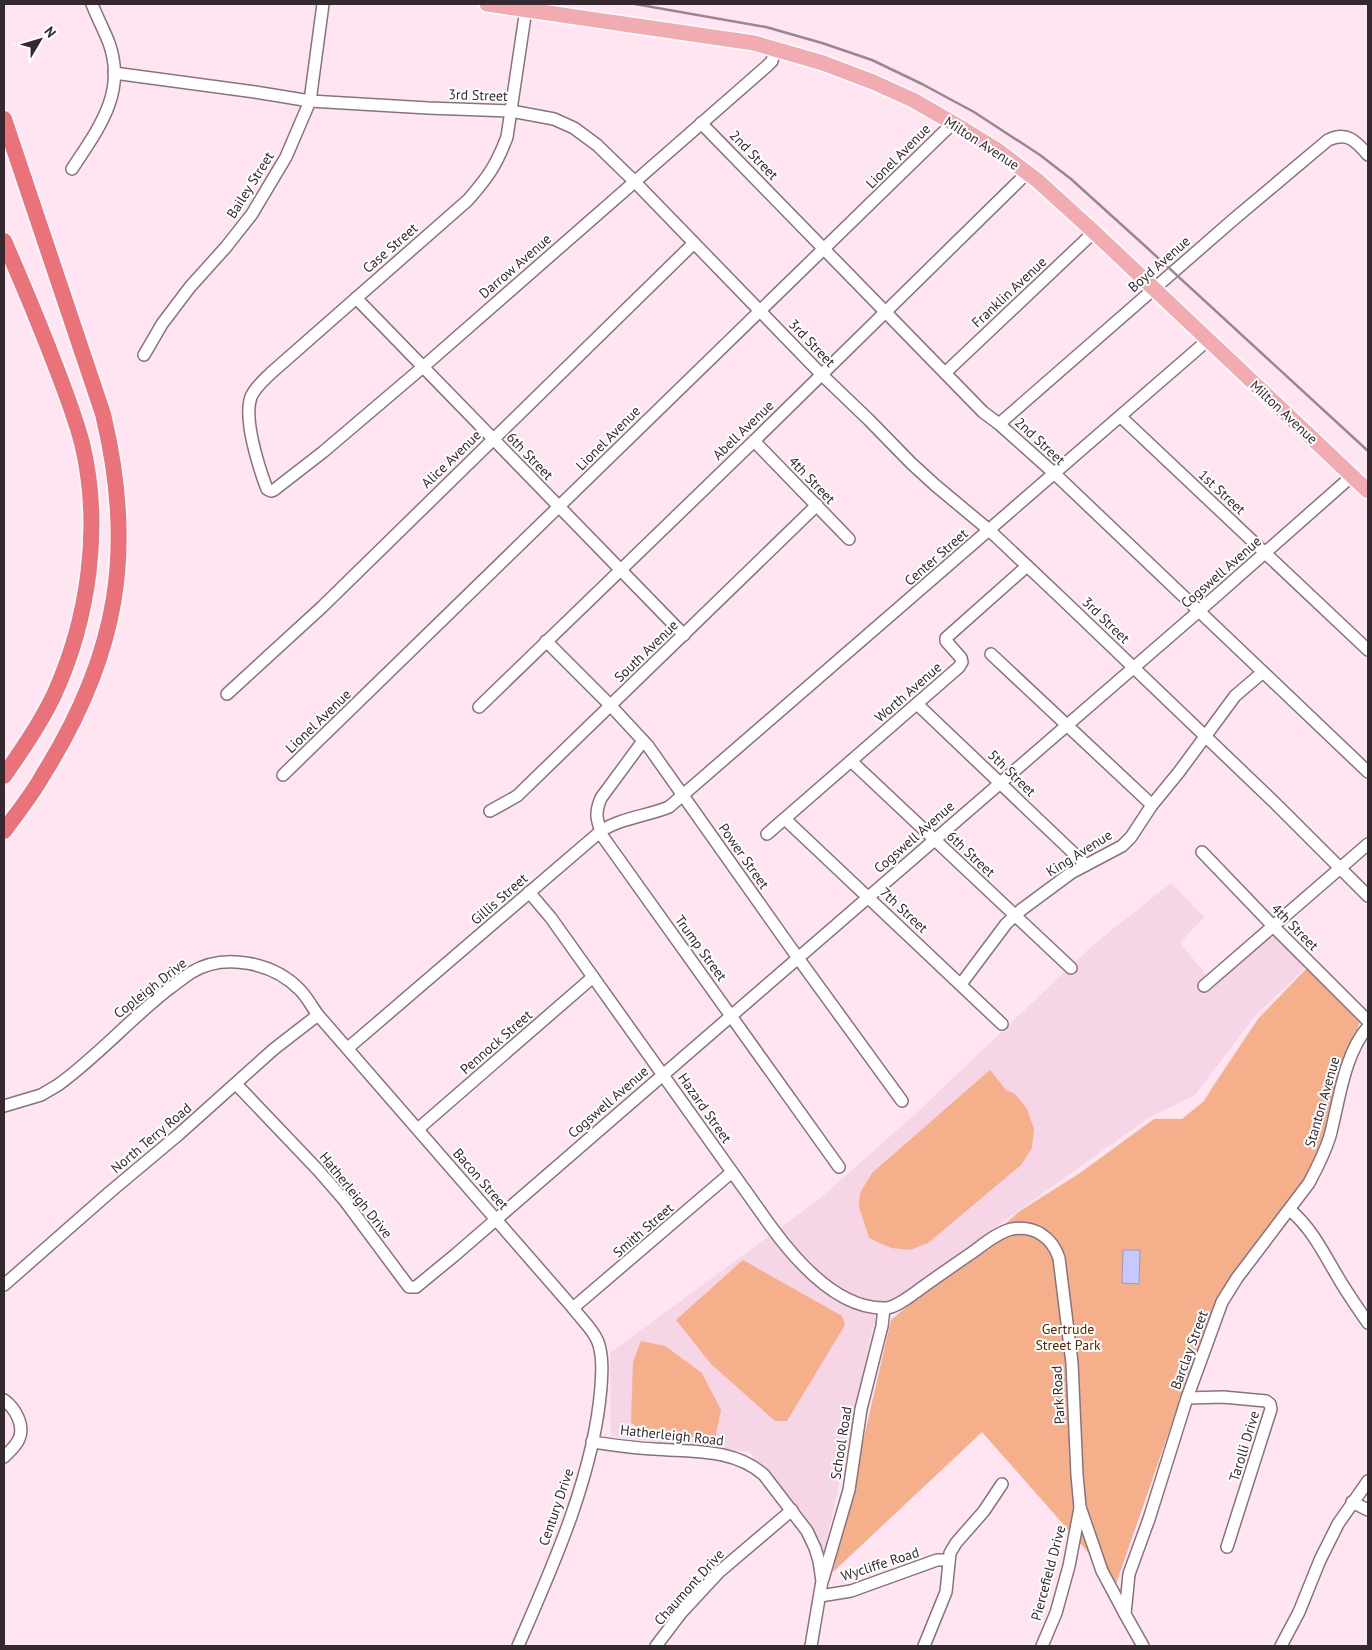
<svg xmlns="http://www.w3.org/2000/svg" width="1372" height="1650" viewBox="0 0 1372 1650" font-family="'PT Sans',sans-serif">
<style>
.built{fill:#f6d5e6}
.green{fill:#f5af8b}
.water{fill:#c7c9fe;stroke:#9b99c0}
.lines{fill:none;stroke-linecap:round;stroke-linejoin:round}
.minor-casing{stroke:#89727e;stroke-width:14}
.major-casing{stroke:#fff;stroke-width:18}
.highway-casing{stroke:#fff;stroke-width:19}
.minor{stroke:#fff;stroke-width:11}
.major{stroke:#f2abb0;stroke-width:15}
.highway{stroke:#ea737b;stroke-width:16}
.rail{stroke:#998790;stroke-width:2.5}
.labels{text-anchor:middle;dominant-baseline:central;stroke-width:4;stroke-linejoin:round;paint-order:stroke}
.street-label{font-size:14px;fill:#33292e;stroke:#fff}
.park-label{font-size:14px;fill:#5c2500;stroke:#fff}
</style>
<rect width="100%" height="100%" fill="#ffe5f2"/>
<polygon class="built" points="1171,883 1204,917 1180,943 1208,977 1266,925 1306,967 1255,1016 1195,1095 1147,1119 892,1301 873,1326 824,1553 750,1452 611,1436 610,1353 818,1200 913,1116 1094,944"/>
<g class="green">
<polygon points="1308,967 1360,1021 1312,1170 1220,1292 1181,1397 1116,1584 982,1432 833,1572 891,1320 1020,1211 1080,1173 1154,1119 1182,1119 1204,1101 1212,1088 1258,1019"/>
<polygon points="990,1070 1006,1090 1015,1094 1027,1109 1034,1129 1032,1148 1021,1165 928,1243 910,1250 891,1248 869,1238 859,1207 860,1193 872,1173"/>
<polygon points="743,1260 842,1316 845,1325 787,1421 775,1421 711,1364 676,1320"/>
<polygon points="641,1341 665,1346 702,1373 721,1410 715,1439 645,1434 631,1422 633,1362"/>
</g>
<polygon class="water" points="1123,1250 1140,1250 1139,1284 1122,1283"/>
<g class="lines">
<g class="minor-casing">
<g id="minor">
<path d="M526 9 507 137C496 166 488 177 468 200L271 373C264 380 255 387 251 397 243 419 259 468 267 489L271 491 274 490 323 452 423 367 767 66 772 61 775 49"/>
<polyline points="114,73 255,92 310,101 428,108 511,111 554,119 574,128 597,145 634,181 821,374 869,420 911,463 935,485 989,530 1060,597 1276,804 1368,896"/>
<polyline points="701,123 983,412 999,424 1055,474 1368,772"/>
<path d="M72 169C98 129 127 93 109 43 104 30 97 17 92 4"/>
<polyline points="356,298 684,635"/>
<polyline points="144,355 162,324 190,287 226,247 252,214 286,157 310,101 323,4"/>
<polyline points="945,373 1094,232"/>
<polyline points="1121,417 1368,650"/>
<path d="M999 424 1234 219 1328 140C1347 131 1356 141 1368 155"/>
<polyline points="754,441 849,539"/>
<polyline points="546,641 611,706 648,746 798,958 902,1101"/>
<polyline points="991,654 1152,805"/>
<polyline points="227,694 322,607 694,243"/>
<polyline points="917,704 1086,865"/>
<polyline points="479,707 754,441 1027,173"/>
<path d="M643 741 601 798C594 814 597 821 603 837L839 1167"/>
<polyline points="851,761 1071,968"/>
<polyline points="283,775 953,123"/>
<polyline points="490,811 517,796 817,505"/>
<polyline points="785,819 1002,1024"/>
<polyline points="767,834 959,667 962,662 961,658 946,641 946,638 1027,566"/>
<polyline points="1202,852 1273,926 1368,1021"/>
<path d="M529 892 551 918 772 1228C797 1262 837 1308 883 1308 894 1309 907 1298 916 1292 935 1278 954 1265 973 1252 984 1244 998 1232 1012 1229 1034 1225 1052 1237 1059 1258L1072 1363 1077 1475 1080 1507 1102 1571 1125 1614"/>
<polyline points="961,984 1006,924 1021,910 1071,873 1122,846 1131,837 1152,805 1179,772 1235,696 1263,672"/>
<polyline points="1204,986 1368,844"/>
<path d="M348 1048 601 831C621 818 647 816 669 807L1208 340"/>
<polyline points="236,1084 318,1170 345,1201 409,1287 416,1287 455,1255 1199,611 1352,476"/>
<path d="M4 1106 41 1095 58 1085C98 1056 131 1018 170 988 177 983 184 977 192 972 225 952 274 963 300 990 307 997 312 1007 318 1015L573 1308C581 1319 593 1329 598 1342 603 1356 602 1372 601 1387 594 1475 553 1566 518 1646"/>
<polyline points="418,1129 593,977"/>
<path d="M1290 1210C1313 1229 1326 1258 1342 1284 1350 1297 1359 1310 1368 1323"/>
<polyline points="4,1285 110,1192 178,1135 274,1049 318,1015"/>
<polyline points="573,1308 732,1172"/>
<polyline points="1187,1398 1223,1397 1266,1401 1270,1404 1271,1409 1227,1547"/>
<path d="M4 1400C15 1408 25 1425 19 1439 16 1446 9 1452 4 1457"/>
<path d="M592 1442C613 1445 633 1448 654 1449 691 1452 734 1448 764 1475L807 1531 815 1548 819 1561 822 1581 811 1646"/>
<polyline points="1352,1502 1368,1510"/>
<polyline points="823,1579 849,1490 861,1409 882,1326 884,1309"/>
<polyline points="820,1596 851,1591 937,1560 949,1560"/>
<polyline points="656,1646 681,1613 719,1572 792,1510"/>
<polyline points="924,1646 946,1592 950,1553 956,1543 984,1511 1002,1484"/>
<polyline points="1042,1646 1056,1613 1069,1566 1080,1508"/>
<path d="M1143 1646 1125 1614 1129 1574 1149 1519 1187 1398 1222 1302 1237 1278 1309 1183C1317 1168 1325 1152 1330 1136 1339 1102 1344 1054 1368 1027"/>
<polyline points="1281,1646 1299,1612 1320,1560 1338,1524 1368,1481"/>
</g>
</g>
<g class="major-casing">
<polyline id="major" points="487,4 754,43 823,63 873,82 913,100 953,123 997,150 1038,181 1094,232 1368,491"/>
</g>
<g class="highway-casing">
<g id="highway">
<path d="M4 119 103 414C136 551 118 655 43 775 32 795 17 813 4 831"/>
<path d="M4 241C21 280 37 318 52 357 63 385 74 413 82 443 102 526 89 618 54 695 40 724 22 750 4 776"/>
</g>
</g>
<use href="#minor" class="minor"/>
<use href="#major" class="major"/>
<use href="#highway" class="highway"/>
<polyline class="rail" points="635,4 766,27 822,43 872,60 922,84 974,112 1040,155 1071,179 1144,245 1368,451"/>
</g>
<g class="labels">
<g class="street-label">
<text transform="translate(478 95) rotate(2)">3rd Street</text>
<text transform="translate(982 143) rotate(33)">Milton Avenue</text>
<text transform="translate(754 155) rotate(46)">2nd Street</text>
<text transform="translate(898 156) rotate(-45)">Lionel Avenue</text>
<text transform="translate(250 185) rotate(-58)">Bailey Street</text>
<text transform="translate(390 248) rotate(-41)">Case Street</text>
<text transform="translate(1159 264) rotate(-41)">Boyd Avenue</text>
<text transform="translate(515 266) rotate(-41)">Darrow Avenue</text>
<text transform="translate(1009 292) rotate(-43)">Franklin Avenue</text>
<text transform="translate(812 343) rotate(46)">3rd Street</text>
<text transform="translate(1284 412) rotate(43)">Milton Avenue</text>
<text transform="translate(743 430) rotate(-44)">Abell Avenue</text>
<text transform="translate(608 438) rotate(-45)">Lionel Avenue</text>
<text transform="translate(1040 441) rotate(43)">2nd Street</text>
<text transform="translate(530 456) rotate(46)">6th Street</text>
<text transform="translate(451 459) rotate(-44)">Alice Avenue</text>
<text transform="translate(812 480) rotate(46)">4th Street</text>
<text transform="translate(1222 492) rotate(43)">1st Street</text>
<text transform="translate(936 557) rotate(-41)">Center Street</text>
<text transform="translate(1221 572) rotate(-41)">Cogswell Avenue</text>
<text transform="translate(1106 620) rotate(44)">3rd Street</text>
<text transform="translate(646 651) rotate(-44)">South Avenue</text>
<text transform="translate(908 692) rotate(-41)">Worth Avenue</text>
<text transform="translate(318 721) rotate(-44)">Lionel Avenue</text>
<text transform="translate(1012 773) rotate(44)">5th Street</text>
<text transform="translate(914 837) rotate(-41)">Cogswell Avenue</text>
<text transform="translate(1079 853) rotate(-32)">King Avenue</text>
<text transform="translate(971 854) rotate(43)">6th Street</text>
<text transform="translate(744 856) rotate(55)">Power Street</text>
<text transform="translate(499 899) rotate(-41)">Gillis Street</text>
<text transform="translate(904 910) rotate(43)">7th Street</text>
<text transform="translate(1295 927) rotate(45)">4th Street</text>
<text transform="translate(701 948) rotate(54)">Trump Street</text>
<text transform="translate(150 988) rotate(-38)">Copleigh Drive</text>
<text transform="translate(496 1042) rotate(-41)">Pennock Street</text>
<text transform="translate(608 1102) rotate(-41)">Cogswell Avenue</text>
<text transform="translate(1322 1102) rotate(-74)">Stanton Avenue</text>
<text transform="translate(705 1108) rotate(55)">Hazard Street</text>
<text transform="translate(151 1138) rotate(-40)">North Terry Road</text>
<text transform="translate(481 1179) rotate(49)">Bacon Street</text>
<text transform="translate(356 1195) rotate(51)">Hatherleigh Drive</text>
<text transform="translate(643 1230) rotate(-41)">Smith Street</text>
<text transform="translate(1189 1350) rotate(-70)">Barclay Street</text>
<text transform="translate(1058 1395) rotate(-93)">Park Road</text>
<text transform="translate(672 1435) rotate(6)">Hatherleigh Road</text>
<text transform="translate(841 1443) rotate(-81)">School Road</text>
<text transform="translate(1244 1446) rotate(-73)">Tarolli Drive</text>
<text transform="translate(556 1507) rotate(-71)">Century Drive</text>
<text transform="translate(880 1564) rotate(-18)">Wycliffe Road</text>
<text transform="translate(1048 1573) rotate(-75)">Piercefield Drive</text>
<text transform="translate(689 1587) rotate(-48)">Chaumont Drive</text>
</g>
<g class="park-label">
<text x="1068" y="1329">Gertrude<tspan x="1068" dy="16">Street Park</tspan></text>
</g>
</g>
<rect width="1372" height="1650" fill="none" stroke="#33292e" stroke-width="10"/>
<g transform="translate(40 40) rotate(52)" stroke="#ffffff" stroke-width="4" paint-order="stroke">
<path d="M0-4L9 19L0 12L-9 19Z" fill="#33292e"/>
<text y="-8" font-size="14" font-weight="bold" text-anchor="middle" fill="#33292e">N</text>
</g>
</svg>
